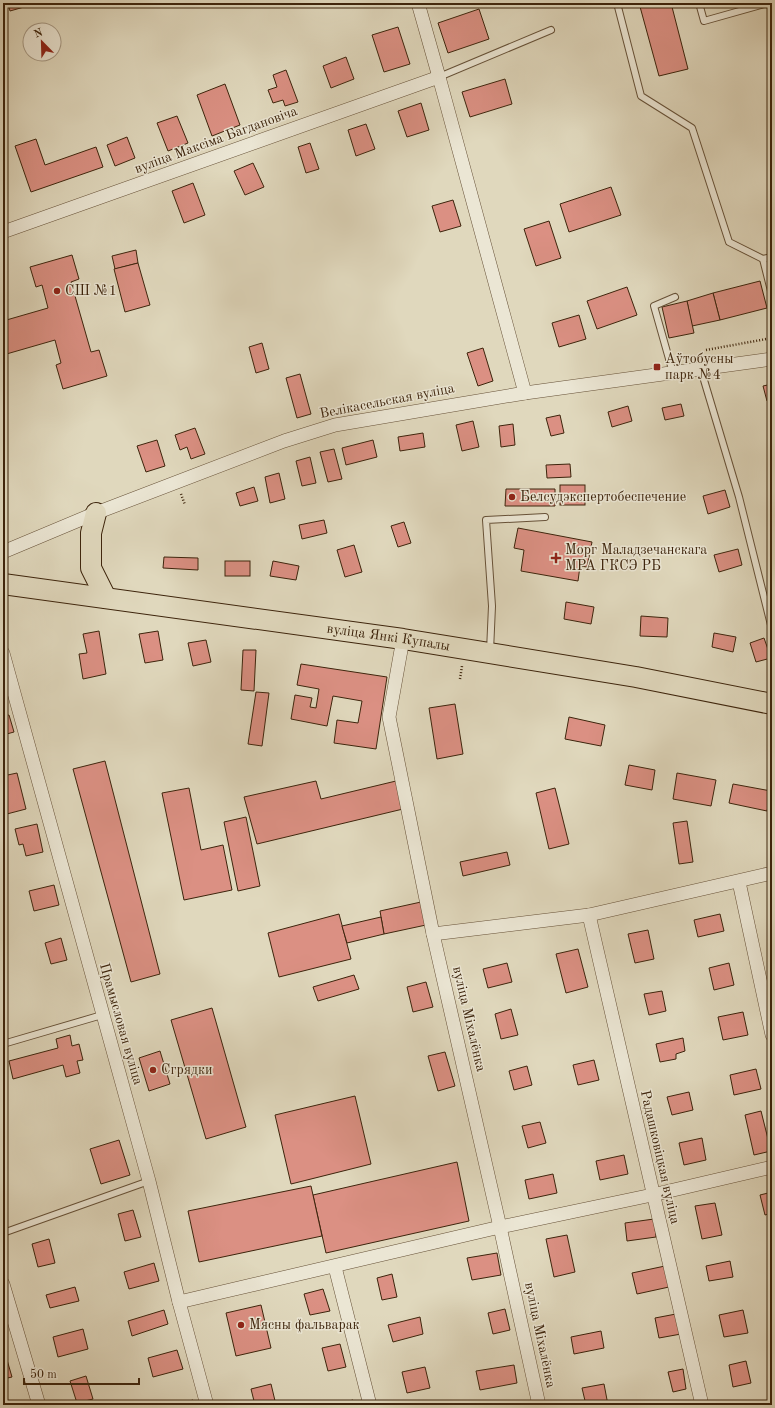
<svg xmlns="http://www.w3.org/2000/svg" width="775" height="1408" viewBox="0 0 775 1408" font-family="'Old Standard TT',serif">
<style>
.building{fill:#db9083;stroke:#3d240c}
.lines{fill:none;stroke-linecap:round;stroke-linejoin:round}
.lane-casing{stroke:#665138;stroke-width:8}
.street-casing{stroke:#665138;stroke-width:14}
.primary-casing{stroke:#3d240c;stroke-width:22}
.path{stroke:#3d240c;stroke-width:2.5;stroke-dasharray:1 2;stroke-linecap:butt}
.lane{stroke:#ebe6d4;stroke-width:6}
.street{stroke:#ebe6d4;stroke-width:13}
.primary{stroke:#e0d8bd;stroke-width:20}
.poi-dot{fill:#8f2418;stroke:#ebe6d4;stroke-width:1.5}
.labels{text-anchor:middle;dominant-baseline:central;stroke-width:3;stroke-linejoin:round;paint-order:stroke}
.street-label{font-size:14px;fill:#3d240c;stroke:#ebe6d4}
.poi-label{font-size:14px;fill:#3d240c;stroke:#ebe6d4;text-anchor:start}
</style>
<rect width="100%" height="100%" fill="#e0d8bd"/>
<filter id="stains"><feTurbulence type="fractalNoise" baseFrequency=".005" numOctaves="4"/><feColorMatrix values="0 0 0 0 .2 0 0 0 0 .09 0 0 0 0 .02 0 0 0 .5 -.17"/></filter>
<radialGradient id="worn" r=".72"><stop offset=".6" stop-color="#630" stop-opacity="0"/><stop offset="1" stop-color="#630" stop-opacity=".3"/></radialGradient>
<g class="building">
<polygon points="8,3 38,3 10,11"/>
<polygon points="639,3 671,3 688,69 659,76"/>
<polygon points="479,9 489,39 448,53 438,23"/>
<polygon points="398,27 410,64 384,72 372,35"/>
<polygon points="346,57 354,79 331,88 323,66"/>
<polygon points="286,70 298,102 285,106 283,100 273,103 268,90 277,87 273,75"/>
<polygon points="505,79 512,104 470,117 462,92"/>
<polygon points="225,84 240,125 212,136 197,95"/>
<polygon points="421,103 429,130 407,137 398,111"/>
<polygon points="177,116 188,143 168,151 157,123"/>
<polygon points="366,124 375,149 356,156 348,130"/>
<polygon points="127,137 135,158 115,166 107,145"/>
<polygon points="36,139 45,165 96,147 103,167 31,192 15,146"/>
<polygon points="310,143 319,169 306,173 298,147"/>
<polygon points="253,163 264,187 245,195 234,171"/>
<polygon points="193,183 205,215 184,223 172,191"/>
<polygon points="611,187 621,215 569,232 560,204"/>
<polygon points="453,200 461,226 440,232 432,206"/>
<polygon points="549,221 561,258 536,266 524,229"/>
<polygon points="136,250 138,263 115,269 112,256"/>
<polygon points="72,255 79,279 71,282 91,352 99,350 107,376 63,389 56,365 61,363 55,340 3,355 3,321 48,308 42,285 36,287 30,267"/>
<polygon points="138,263 150,305 125,312 114,269"/>
<polygon points="760,281 767,308 720,320 713,293"/>
<polygon points="627,287 637,315 597,329 587,301"/>
<polygon points="713,293 720,320 692,326 687,301"/>
<polygon points="687,301 694,333 669,338 662,307"/>
<polygon points="579,315 586,339 559,347 552,323"/>
<polygon points="262,343 269,369 256,373 249,347"/>
<polygon points="483,348 493,381 478,386 467,353"/>
<polygon points="300,374 311,414 297,418 286,378"/>
<polygon points="772,384 772,400 767,401 763,386"/>
<polygon points="681,404 684,416 665,420 662,408"/>
<polygon points="628,406 632,421 612,427 608,412"/>
<polygon points="560,415 564,433 551,436 546,418"/>
<polygon points="473,421 479,447 462,451 456,425"/>
<polygon points="513,424 515,445 501,447 499,426"/>
<polygon points="195,428 205,454 191,459 187,447 180,450 175,435"/>
<polygon points="423,433 425,447 400,451 398,437"/>
<polygon points="157,440 165,466 146,472 137,446"/>
<polygon points="373,440 377,457 346,465 342,448"/>
<polygon points="334,449 342,479 328,482 320,452"/>
<polygon points="310,457 316,483 302,486 296,461"/>
<polygon points="570,464 571,477 547,478 546,465"/>
<polygon points="279,473 285,499 270,503 265,477"/>
<rect x="560" y="485" width="25" height="20"/>
<polygon points="254,487 258,501 240,506 236,493"/>
<polygon points="506,489 555,489 555,506 505,506"/>
<polygon points="725,490 730,507 708,514 703,496"/>
<polygon points="324,520 327,533 302,539 299,525"/>
<polygon points="404,522 411,543 398,547 391,526"/>
<polygon points="518,528 592,542 587,567 580,566 578,581 521,571 524,550 514,548"/>
<polygon points="354,545 362,572 345,577 337,550"/>
<polygon points="738,549 742,565 719,572 714,555"/>
<polygon points="164,557 198,558 198,570 163,568"/>
<rect x="225" y="561" width="25" height="15"/>
<polygon points="273,561 299,566 296,580 270,576"/>
<polygon points="566,602 594,607 591,624 564,619"/>
<polygon points="641,616 668,618 667,637 640,636"/>
<polygon points="99,631 106,674 83,679 79,654 87,653 83,634"/>
<polygon points="158,631 163,660 145,663 139,634"/>
<polygon points="714,633 736,637 733,652 712,647"/>
<polygon points="764,638 771,658 756,662 750,643"/>
<polygon points="206,640 211,662 193,666 188,643"/>
<polygon points="243,650 256,650 254,691 241,690"/>
<polygon points="301,664 387,677 376,749 334,743 337,720 358,723 362,701 333,696 327,726 291,719 295,695 312,698 310,707 316,708 319,689 297,685"/>
<polygon points="256,692 269,693 262,746 248,744"/>
<polygon points="455,704 463,754 437,759 429,708"/>
<polygon points="9,715 14,732 3,735 3,716"/>
<polygon points="569,717 605,725 601,746 565,739"/>
<polygon points="105,761 160,974 131,982 73,769"/>
<polygon points="629,765 655,770 652,790 625,785"/>
<polygon points="17,773 26,809 3,815 3,776"/>
<polygon points="677,773 716,780 711,806 673,799"/>
<polygon points="316,781 321,799 396,781 403,809 257,844 244,797"/>
<polygon points="733,784 771,791 767,811 729,803"/>
<polygon points="189,788 201,850 223,845 232,890 184,900 162,793"/>
<polygon points="555,788 569,844 549,849 536,793"/>
<polygon points="246,817 260,886 238,891 224,822"/>
<polygon points="687,821 693,862 679,864 673,823"/>
<polygon points="37,824 43,852 26,856 23,844 19,845 15,829"/>
<polygon points="507,852 510,865 463,876 460,862"/>
<polygon points="54,885 59,905 34,911 29,891"/>
<polygon points="421,902 426,925 384,934 380,911"/>
<polygon points="339,914 351,959 279,977 268,933"/>
<polygon points="720,914 724,931 698,937 694,920"/>
<polygon points="381,917 384,934 347,943 342,926"/>
<polygon points="648,930 654,959 635,963 628,934"/>
<polygon points="61,938 67,960 51,964 45,943"/>
<polygon points="578,949 588,987 566,993 556,954"/>
<polygon points="507,963 512,982 488,988 483,969"/>
<polygon points="729,963 734,985 714,990 709,968"/>
<polygon points="354,975 359,989 318,1001 313,987"/>
<polygon points="426,982 433,1007 413,1012 407,987"/>
<polygon points="662,991 666,1011 649,1015 644,994"/>
<polygon points="212,1008 246,1127 206,1139 171,1020"/>
<polygon points="511,1009 518,1035 501,1039 495,1014"/>
<polygon points="743,1012 748,1035 723,1040 718,1017"/>
<polygon points="70,1035 72,1046 79,1044 83,1060 77,1061 80,1073 66,1077 63,1065 13,1079 9,1061 58,1048 56,1039"/>
<polygon points="683,1038 685,1051 676,1054 676,1059 660,1062 656,1044"/>
<polygon points="160,1051 170,1084 149,1091 139,1058"/>
<polygon points="445,1052 455,1086 438,1091 428,1056"/>
<polygon points="594,1060 599,1080 578,1085 573,1065"/>
<polygon points="527,1066 532,1085 514,1090 509,1071"/>
<polygon points="756,1069 761,1089 734,1095 730,1075"/>
<polygon points="689,1092 693,1110 672,1115 667,1097"/>
<polygon points="355,1096 371,1164 291,1184 275,1115"/>
<polygon points="761,1111 771,1151 754,1155 745,1115"/>
<polygon points="540,1122 546,1143 528,1148 522,1126"/>
<polygon points="702,1138 706,1160 684,1165 679,1143"/>
<polygon points="119,1140 130,1175 101,1184 90,1149"/>
<polygon points="624,1155 628,1174 600,1180 596,1161"/>
<polygon points="457,1162 469,1221 326,1253 313,1195"/>
<polygon points="553,1174 557,1193 529,1199 525,1180"/>
<polygon points="311,1186 322,1236 199,1262 188,1211"/>
<polygon points="772,1192 772,1213 765,1215 760,1195"/>
<polygon points="715,1203 722,1235 702,1239 695,1206"/>
<polygon points="133,1210 141,1237 125,1241 118,1214"/>
<polygon points="654,1219 656,1237 627,1241 625,1223"/>
<polygon points="567,1235 575,1272 554,1277 546,1239"/>
<polygon points="49,1239 55,1263 38,1267 32,1244"/>
<polygon points="497,1253 501,1275 472,1280 467,1258"/>
<polygon points="730,1261 733,1277 709,1281 706,1266"/>
<polygon points="154,1263 159,1281 129,1289 124,1272"/>
<polygon points="665,1266 669,1287 637,1294 632,1273"/>
<polygon points="392,1274 397,1297 382,1300 377,1278"/>
<polygon points="75,1287 79,1301 50,1308 46,1295"/>
<polygon points="323,1289 330,1311 310,1315 304,1294"/>
<polygon points="261,1305 271,1348 236,1356 226,1313"/>
<polygon points="505,1309 510,1330 493,1334 488,1313"/>
<polygon points="164,1310 168,1324 132,1336 128,1321"/>
<polygon points="743,1310 748,1333 724,1337 719,1315"/>
<polygon points="676,1314 681,1334 659,1338 655,1318"/>
<polygon points="420,1317 423,1334 393,1342 388,1325"/>
<polygon points="83,1329 88,1349 58,1357 53,1337"/>
<polygon points="601,1331 604,1348 574,1354 571,1337"/>
<polygon points="340,1344 346,1367 328,1371 322,1348"/>
<polygon points="177,1350 183,1369 153,1377 148,1358"/>
<polygon points="5,1353 12,1377 3,1379 3,1354"/>
<polygon points="746,1361 751,1383 733,1387 729,1365"/>
<polygon points="514,1365 517,1383 480,1390 476,1371"/>
<polygon points="425,1367 430,1388 407,1393 402,1372"/>
<polygon points="683,1369 686,1389 673,1392 668,1372"/>
<polygon points="86,1376 93,1399 77,1403 70,1381"/>
<polygon points="271,1384 276,1405 255,1405 251,1389"/>
<polygon points="604,1384 608,1405 586,1405 582,1388"/>
<polygon points="193,1400 194,1405 174,1405"/>
<polygon points="353,1400 354,1405 337,1404"/>
</g>
<g class="lines">
<g class="lane-casing">
<g id="lane">
<polyline points="617,3 641,96 692,128 729,242 763,259"/>
<polyline points="699,3 704,21 768,3"/>
<polyline points="439,77 551,30"/>
<polyline points="772,257 763,259 772,295"/>
<polyline points="701,370 739,497 772,629"/>
<polyline points="673,373 654,306 675,297"/>
<polyline points="490,651 492,606 486,520 545,517"/>
<polyline points="3,1044 102,1015"/>
<polyline points="3,1233 149,1181"/>
</g>
</g>
<g class="street-casing">
<g id="street">
<polyline points="418,3 439,77"/>
<polyline points="3,232 439,77 525,393"/>
<polyline points="3,552 96,513 284,441 335,425 525,393 772,359"/>
<polyline points="403,639 389,717 433,934 500,1227 539,1405"/>
<polyline points="3,653 149,1181 179,1302 207,1405"/>
<polyline points="739,882 772,1035"/>
<polyline points="589,915 702,1405"/>
<polyline points="433,934 589,915 772,873"/>
<polyline points="335,1267 370,1405"/>
<polyline points="3,1284 39,1405"/>
<polyline points="179,1302 500,1227 652,1195 772,1167"/>
</g>
</g>
<g class="primary-casing">
<g id="primary">
<polyline points="96,513 91,533 91,568 106,598"/>
<path id="s1" d="M3 584 403 639 636 677 772 704"/>
</g>
</g>
<g class="path">
<polyline points="706,350 772,338"/>
<polyline points="181,494 185,505"/>
<polyline points="460,679 462,666"/>
</g>
<use href="#lane" class="lane"/>
<use href="#street" class="street"/>
<use href="#primary" class="primary"/>
</g>
<g class="poi-dot">
<circle cx="57" cy="291" r="4"/>
<rect x="653" y="363" width="8" height="8" rx="2"/>
<circle cx="512" cy="497" r="4"/>
<path d="M554 552h4v4h4v4h-4v4h-4v-4h-4v-4h4z"/>
<circle cx="153" cy="1070" r="4"/>
<circle cx="241" cy="1325" r="4"/>
</g>
<g class="labels">
<g class="street-label">
<text transform="translate(216 140) rotate(-20)">вуліца Максіма Багдановіча</text>
<text transform="translate(387 401) rotate(-11)">Велікасельская вуліца</text>
<text stroke="none"><textPath href="#s1" startOffset="389">вуліца Янкі Купалы</textPath></text>
<text transform="translate(469 1019) rotate(77)">вуліца Міхалёнка</text>
<text transform="translate(121 1024) rotate(74)">Прамысловая вуліца</text>
<text transform="translate(660 1157) rotate(77)">Радашковіцкая вуліца</text>
<text transform="translate(540 1335) rotate(78)">вуліца Міхалёнка</text>
</g>
<g class="poi-label">
<text x="65" y="291">СШ №1</text>
<text x="665" y="359">Аўтобусны<tspan x="665" dy="16">парк №4</tspan></text>
<text x="520" y="497">Белсудэкспертобеспечение</text>
<text x="565" y="550">Морг Маладзечанскага<tspan x="565" dy="16">МРА ГКСЭ РБ</tspan></text>
<text x="161" y="1070">Сгрядки</text>
<text x="249" y="1325">Мясны фальварак</text>
</g>
</g>
<rect width="775" height="1408" fill="none" stroke="#e0d8bd" stroke-width="16"/>
<rect x="4" y="4" width="767" height="1400" fill="none" stroke="#3d240c" stroke-width="2"/>
<rect x="8" y="8" width="759" height="1392" fill="none" stroke="#3d240c"/>
<g transform="translate(42 42) rotate(337)"><circle r="19" fill="#ebe6d4" stroke="#a59884"/>
<path d="M0-3L7 15L0 10L-7 15Z" fill="#8f2418"/>
<text y="-6" font-size="11" font-weight="bold" text-anchor="middle" fill="#3d240c">N</text>
</g>
<path d="M24 1378v6h115v-6" fill="none" stroke="#3d240c" stroke-width="2"/>
<text x="30" y="1378" font-size="12" fill="#3d240c" stroke="#ebe6d4" stroke-width="3" paint-order="stroke">50 m</text>
<rect width="100%" height="100%" filter="url(#stains)"/>
<rect width="100%" height="100%" fill="url(#worn)"/>
</svg>
